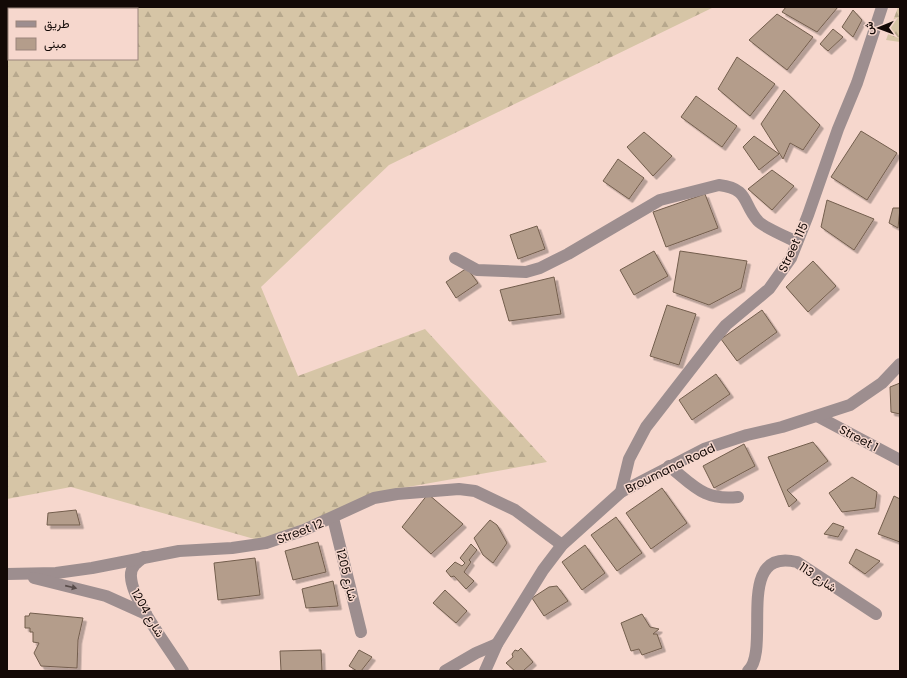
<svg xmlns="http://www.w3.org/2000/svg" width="907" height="678" viewBox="0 0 907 678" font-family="Poppins,Vazirmatn,sans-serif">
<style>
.forest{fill:url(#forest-firs);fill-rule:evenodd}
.building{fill:#b49d8b;stroke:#735e4d;filter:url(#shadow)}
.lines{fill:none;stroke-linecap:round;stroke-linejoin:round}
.minor{stroke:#9d8e8f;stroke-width:12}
.oneway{fill:#584c4a}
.labels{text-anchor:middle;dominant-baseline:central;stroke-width:3;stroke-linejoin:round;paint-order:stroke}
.street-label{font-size:12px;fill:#130906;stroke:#f6d7cd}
</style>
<defs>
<pattern id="forest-firs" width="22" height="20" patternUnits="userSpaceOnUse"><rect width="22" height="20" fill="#d6c5a6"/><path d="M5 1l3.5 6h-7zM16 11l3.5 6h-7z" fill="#b7a88d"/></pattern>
<filter id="shadow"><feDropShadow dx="3.5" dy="3.5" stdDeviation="0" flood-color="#0004"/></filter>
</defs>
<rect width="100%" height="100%" fill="#f6d7cd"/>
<g class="forest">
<path d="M7 7H714L389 165 261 287 298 376 425 329 547 462 380 492 261 541 71 487 7 499ZM9 9H137V59H9Z"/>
<polygon points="898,7 900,7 900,42 886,40"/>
</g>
<g class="building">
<polygon points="786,7 838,7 817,32 782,12"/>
<polygon points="853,10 862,20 853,37 842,27"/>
<polygon points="777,14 813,37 787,70 749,40"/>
<polygon points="833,29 843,37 828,51 820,44"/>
<polygon points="737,57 775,84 750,116 718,89"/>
<polygon points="784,90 820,125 803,150 790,143 783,159 761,124"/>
<polygon points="696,96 737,126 722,147 681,117"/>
<polygon points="861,131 897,153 867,200 831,177"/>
<polygon points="644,132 672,156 653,176 627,147"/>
<polygon points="754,136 779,154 759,170 743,147"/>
<polygon points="618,159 644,178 629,199 603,181"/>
<polygon points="772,170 794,186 772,210 748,189"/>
<polygon points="705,194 718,228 666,247 653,212"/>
<polygon points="827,200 874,219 854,250 821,227"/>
<polygon points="893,208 900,208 898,228 889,223"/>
<polygon points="537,226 545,249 518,259 510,235"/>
<polygon points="654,251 668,276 634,295 620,270"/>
<polygon points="680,251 747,261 741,288 709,305 673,292"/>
<polygon points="813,261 836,286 808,312 786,287"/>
<polygon points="467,268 478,283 456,298 446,282"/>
<polygon points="554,277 561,314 509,321 500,290"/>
<polygon points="667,305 696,314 679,365 650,356"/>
<polygon points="762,310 777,332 737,361 721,339"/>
<polygon points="716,374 730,394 692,420 679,400"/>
<polygon points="900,383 900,414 891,412 890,387"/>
<polygon points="813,442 828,461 787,490 797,500 789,507 768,457"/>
<polygon points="744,444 755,466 714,488 703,466"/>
<polygon points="852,477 877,492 875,508 842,512 829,493"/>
<polygon points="662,488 687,523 651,549 626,513"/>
<polygon points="428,494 463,524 431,554 402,527"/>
<polygon points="894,496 900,499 900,542 878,534"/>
<polygon points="76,510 80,525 47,525 48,513"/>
<polygon points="616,517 642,553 617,571 591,535"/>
<polygon points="490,520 497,525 507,543 493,563 483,555 474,538"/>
<polygon points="833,523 844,527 838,537 824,534"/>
<polygon points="318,542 326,572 293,580 285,551"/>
<polygon points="471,544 477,550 469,560 471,562 464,572 474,581 466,589 454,576 451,577 446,571 455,562 462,566 465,563 460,558"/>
<polygon points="585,545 605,573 582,590 562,562"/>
<polygon points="856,549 880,561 865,574 849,563"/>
<polygon points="255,558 260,595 218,600 214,563"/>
<polygon points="333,581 338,606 306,608 302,589"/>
<polygon points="557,586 568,601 544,616 532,598 549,587"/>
<polygon points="445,590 467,611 456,623 433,603"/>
<polygon points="30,613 83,618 78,640 77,668 41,666 34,653 39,643 33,642 33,632 30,632 30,628 25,628 25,616 29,616"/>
<polygon points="642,614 650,627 659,629 653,634 657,634 662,648 642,655 639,649 631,651 621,623"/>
<polygon points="521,648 533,662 523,671 515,671 506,663 513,657 512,654 515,650 518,651"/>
<polygon points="321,650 322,671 281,671 280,651"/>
<polygon points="359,650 372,657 361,671 357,671 349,666"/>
</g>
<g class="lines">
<g class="minor">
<path d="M455 258 477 270 526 272 540 268 568 254 660 200 719 185C750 189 742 203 758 221 763 227 789 238 797 242"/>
<polyline points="817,416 900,460"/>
<path d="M669 466C694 486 704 501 738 497"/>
<polyline points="621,492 629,459 646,427 715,338 726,325 769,289 791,258 808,215 838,129 857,83 882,7"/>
<polyline points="333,518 361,632"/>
<path d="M144 557C137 562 130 567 131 577 132 601 170 649 183 671"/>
<polyline points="7,574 56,573 92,568 179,551 232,548 266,543 304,530 374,498 397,494 459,489 475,491 515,510 562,545"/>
<polyline points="34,578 106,596 146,614"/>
<polyline points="445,671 476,653 497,644"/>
<polyline points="485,671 497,644 543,570 562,545 621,492 704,449 747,435 782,427 850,405 882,383 900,364"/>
<path d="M748 671C772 649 733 547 797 562L876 614"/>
</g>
</g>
<defs><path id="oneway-solid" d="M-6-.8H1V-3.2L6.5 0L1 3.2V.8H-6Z"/></defs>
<use class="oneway" href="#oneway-solid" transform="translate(71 587) rotate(13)"/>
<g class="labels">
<g class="street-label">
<text transform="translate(793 247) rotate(-65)">Street 115</text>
<text transform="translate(859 438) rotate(28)">Street 1</text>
<text transform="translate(670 468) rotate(-26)">Broumana Road</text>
<text transform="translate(300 531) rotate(-21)">Street 12</text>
<text transform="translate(347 575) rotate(76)">شارع 1205</text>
<text transform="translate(818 577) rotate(34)">شارع 113</text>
<text transform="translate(148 613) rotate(60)">شارع 1204</text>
</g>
</g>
<rect width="907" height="678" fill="none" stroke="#130906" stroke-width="16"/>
<rect x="8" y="8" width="130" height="52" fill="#f6d7cd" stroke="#9b857d"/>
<rect x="16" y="21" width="20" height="6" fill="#9d8e8f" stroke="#9b857d"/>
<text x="44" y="28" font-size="12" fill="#130906">طريق</text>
<rect x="16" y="38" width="20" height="12" fill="#b49d8b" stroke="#9b857d"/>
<text x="44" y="48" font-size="12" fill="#130906">مبنى</text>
<g transform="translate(879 28) rotate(269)" stroke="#f6d7cd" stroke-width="3" paint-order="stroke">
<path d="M0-3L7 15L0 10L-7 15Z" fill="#130906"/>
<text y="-6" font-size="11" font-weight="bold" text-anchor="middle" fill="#130906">ش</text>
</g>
</svg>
